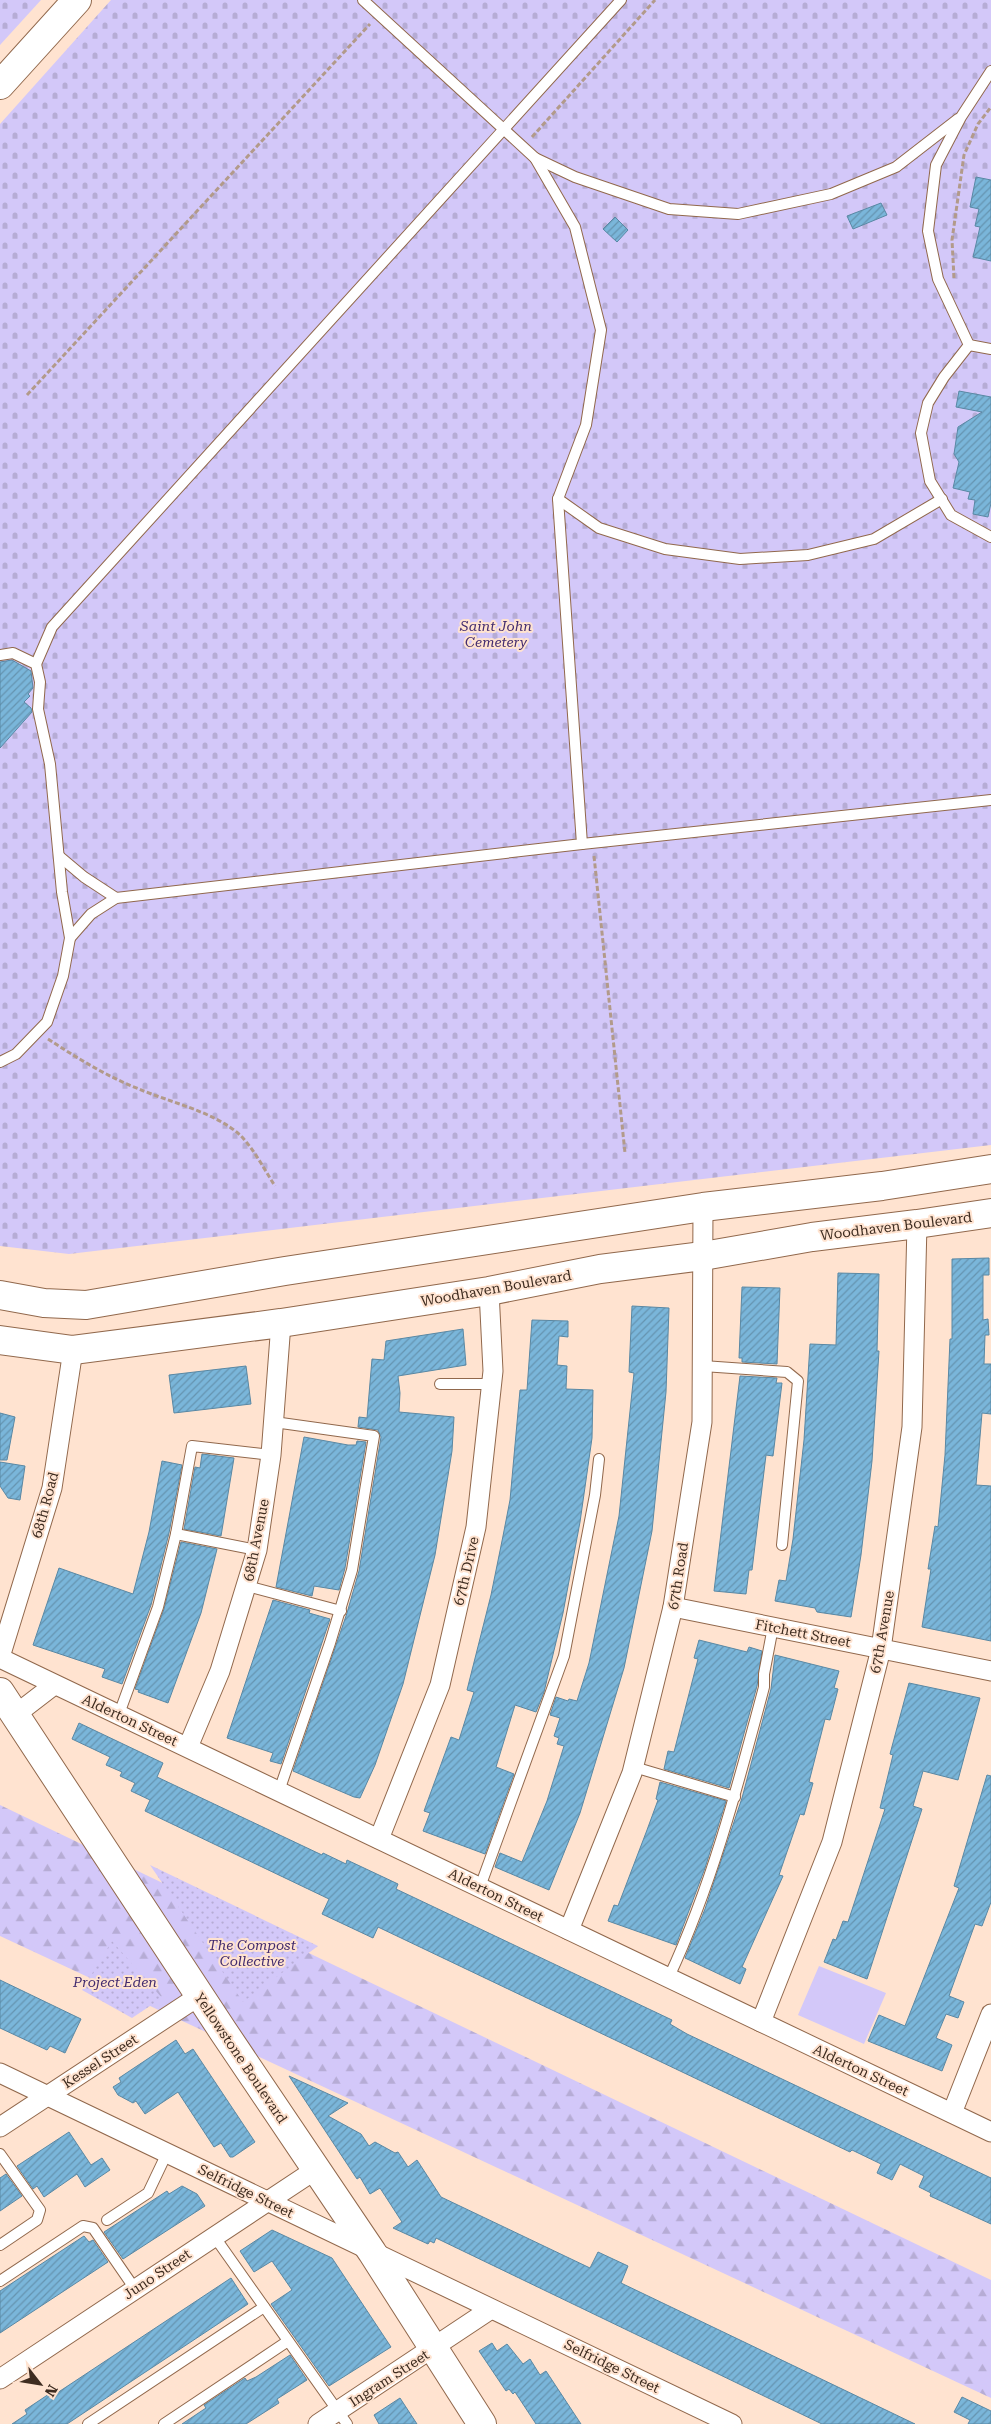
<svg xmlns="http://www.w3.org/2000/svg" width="991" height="2424" viewBox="0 0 991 2424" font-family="'Roboto Serif',serif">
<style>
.green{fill:#d3c8f9}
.forest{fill:url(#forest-firs)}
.cemetery{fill:url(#cemetery-stones)}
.garden{fill:url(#garden-dots)}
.building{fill:url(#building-hatch);stroke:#5988a4}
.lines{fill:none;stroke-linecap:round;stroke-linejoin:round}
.lane-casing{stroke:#91684c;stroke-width:12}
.street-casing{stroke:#91684c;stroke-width:21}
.secondary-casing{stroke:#91684c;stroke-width:30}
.primary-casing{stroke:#91684c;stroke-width:30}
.path{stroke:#b29a8a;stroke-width:3;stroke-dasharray:5 2.5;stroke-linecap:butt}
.lane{stroke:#fff;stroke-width:10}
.street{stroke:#fff;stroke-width:19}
.secondary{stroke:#fff;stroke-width:28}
.primary{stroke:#fff;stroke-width:28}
.labels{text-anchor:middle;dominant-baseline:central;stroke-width:4;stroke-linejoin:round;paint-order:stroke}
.park-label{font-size:14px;font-style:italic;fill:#432c6f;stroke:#ffe3d0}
.street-label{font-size:14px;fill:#3e2c20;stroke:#ffe3d0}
</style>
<defs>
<pattern id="forest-firs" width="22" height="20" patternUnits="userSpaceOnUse" patternTransform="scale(1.25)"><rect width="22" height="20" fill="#d3c8f9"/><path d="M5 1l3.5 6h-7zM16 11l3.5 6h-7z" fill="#b6acd5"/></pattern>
<pattern id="cemetery-stones" width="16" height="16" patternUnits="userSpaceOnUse" patternTransform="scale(1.25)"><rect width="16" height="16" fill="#d3c8f9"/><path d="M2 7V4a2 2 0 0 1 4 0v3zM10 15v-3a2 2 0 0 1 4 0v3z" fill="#b6acd5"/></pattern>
<pattern id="garden-dots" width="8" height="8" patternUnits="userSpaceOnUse" patternTransform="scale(1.25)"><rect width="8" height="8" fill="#d3c8f9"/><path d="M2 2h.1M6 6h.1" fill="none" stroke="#b6acd5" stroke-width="1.8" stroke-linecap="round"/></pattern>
<pattern id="building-hatch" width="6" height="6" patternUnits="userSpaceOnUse" patternTransform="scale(1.25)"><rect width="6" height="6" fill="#7ab6da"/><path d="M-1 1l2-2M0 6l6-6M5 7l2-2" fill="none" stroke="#6594b0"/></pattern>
</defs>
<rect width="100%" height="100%" fill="#ffe3d0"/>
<polygon class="green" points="819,1966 886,1993 864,2044 798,2015"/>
<polygon class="forest" points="0,1805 991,2280 991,2398 0,1936"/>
<g class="cemetery">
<polygon points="0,0 41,0 0,45"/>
<polygon points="111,0 991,0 991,1145 69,1254 0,1246 0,124"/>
</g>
<g class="garden">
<polygon points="150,1865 318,1946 243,2002"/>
<polygon points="112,1941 162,1998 132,2018 82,1990"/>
</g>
<g class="building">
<polygon points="976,177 991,180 991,261 973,257 980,227 975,226 979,209 970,207"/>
<polygon points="881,203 887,215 853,229 847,216"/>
<polygon points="615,217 628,230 617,242 603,229"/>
<polygon points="959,391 991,397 991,503 988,517 973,514 975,500 968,499 970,492 953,488 959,462 954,454 958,427 982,412 956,407"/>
<polygon points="12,660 31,671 33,688 28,694 30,696 24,702 31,708 32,712 0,748 0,662"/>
<polygon points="989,1258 989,1275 983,1275 983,1320 988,1319 989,1335 985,1335 984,1364 991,1364 991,1414 982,1413 976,1485 991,1486 991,1641 922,1627 931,1569 928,1569 935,1526 938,1527 945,1455 950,1339 952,1339 952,1259"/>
<polygon points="838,1273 879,1274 877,1351 879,1351 872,1461 861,1555 851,1617 817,1612 815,1608 775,1601 779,1580 786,1581 793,1539 804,1440 810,1344 836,1345"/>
<polygon points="742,1287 780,1288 777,1364 742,1362 742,1358 739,1358"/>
<polygon points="632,1306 669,1308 666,1392 652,1531 624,1668 580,1813 549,1890 495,1867 500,1853 522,1862 547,1801 564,1746 557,1744 559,1738 554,1736 560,1718 550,1715 556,1697 568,1701 569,1699 577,1701 589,1663 619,1516 634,1373 629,1372"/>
<polygon points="532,1320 568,1321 568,1337 559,1336 557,1365 567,1366 566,1389 593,1390 592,1438 580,1522 563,1613 544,1692 536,1712 515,1705 496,1767 514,1774 485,1854 423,1831 430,1813 424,1811 451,1737 459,1740 474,1692 467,1690 491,1595 503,1536 510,1500 520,1390 527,1390"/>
<polygon points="463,1329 466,1365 398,1376 400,1393 399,1412 454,1417 452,1451 435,1555 403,1684 375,1765 360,1798 354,1797 293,1771 347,1613 359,1571 381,1437 378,1430 358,1427 359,1417 367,1418 372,1359 384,1360 386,1341"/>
<polygon points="246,1366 251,1404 174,1413 169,1375"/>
<polygon points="740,1376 777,1378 776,1383 782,1383 773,1456 766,1455 752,1570 749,1570 746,1594 714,1591"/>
<polygon points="0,1413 15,1417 7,1460 0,1460"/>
<polygon points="304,1437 348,1445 356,1445 357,1441 366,1442 345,1568 339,1590 314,1586 312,1596 276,1587"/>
<polygon points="202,1454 234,1458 221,1536 184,1529 195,1467 200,1468"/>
<polygon points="162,1461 182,1465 169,1533 151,1605 122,1684 102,1677 105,1669 33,1645 59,1568 133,1594 149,1532"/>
<polygon points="0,1462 25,1466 20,1500 8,1498 0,1486"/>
<polygon points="181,1542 217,1549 201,1613 168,1703 138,1692 139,1690 135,1689 164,1609"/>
<polygon points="273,1600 310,1610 309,1613 330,1619 281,1764 270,1761 273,1753 227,1738"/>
<polygon points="699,1640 747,1652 749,1647 762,1651 757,1686 729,1788 664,1769 668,1751 674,1752 698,1659 694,1658"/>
<polygon points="775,1655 839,1671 834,1688 838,1689 830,1720 825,1719 809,1782 813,1783 804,1815 800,1814 779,1875 783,1876 742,1967 746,1969 740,1984 685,1958 705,1909 742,1798 771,1689"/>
<polygon points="909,1683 980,1698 958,1780 923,1771 913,1806 922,1809 867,1979 824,1962 833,1939 836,1940 843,1921 848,1922 885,1809 880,1808 893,1755 890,1754"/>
<polygon points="79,1723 163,1763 157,1777 322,1855 323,1853 346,1864 347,1860 398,1884 396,1889 672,2020 670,2024 687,2034 991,2178 991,2224 930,2196 931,2193 919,2187 924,2176 900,2164 892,2180 877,2173 881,2164 852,2150 850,2152 378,1927 373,1938 322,1914 329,1899 145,1811 150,1800 131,1791 135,1783 120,1776 122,1772 106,1765 110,1757 72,1739"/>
<polygon points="987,1775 991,1776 991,1902 982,1926 975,1924 949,1996 964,2002 958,2018 946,2014 936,2038 952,2045 942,2071 868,2041 879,2015 905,2026 959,1888 954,1886"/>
<polygon points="660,1782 726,1801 705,1868 676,1945 608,1921 614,1905 618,1906 647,1830 658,1800 656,1799"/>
<polygon points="0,1980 81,2019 65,2053 50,2046 47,2050 0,2028"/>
<polygon points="176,2040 185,2054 193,2049 255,2142 233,2157 230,2157 221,2143 214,2147 178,2092 145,2114 136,2101 133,2103 118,2095 113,2087 121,2082 119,2078"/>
<polygon points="289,2076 348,2103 328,2116 361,2134 369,2146 375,2142 395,2153 398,2152 408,2167 417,2160 441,2197 590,2268 598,2252 628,2266 621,2283 915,2424 822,2424 436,2238 434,2243 430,2241 428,2244 393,2228 402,2222 380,2188 370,2194 360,2177 357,2179"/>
<polygon points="69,2132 91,2165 102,2158 110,2170 85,2187 77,2174 44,2197 37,2186 33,2189 17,2166"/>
<polygon points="6,2174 22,2196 0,2211 0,2178"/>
<polygon points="182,2186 197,2194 205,2206 123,2259 104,2232 167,2191 169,2194"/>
<polygon points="272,2230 332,2258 391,2347 329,2386 271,2304 292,2290 272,2261 254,2272 240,2251"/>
<polygon points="84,2236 89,2242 93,2240 108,2262 0,2333 0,2291"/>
<polygon points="231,2278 248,2304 67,2424 12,2424 27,2414 25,2410 49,2394 51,2397"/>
<polygon points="492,2343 497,2351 507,2344 523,2364 530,2359 540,2375 546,2371 581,2424 536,2424 515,2392 513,2394 509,2389 506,2391 479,2351"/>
<polygon points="290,2355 307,2380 277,2399 279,2403 246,2424 182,2424 206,2408 204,2405 245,2378 247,2381 256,2377"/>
<polygon points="962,2397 991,2411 991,2424 968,2424 970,2420 954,2412"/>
<polygon points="400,2398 417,2424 379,2424 374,2415"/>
</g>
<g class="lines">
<g class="lane-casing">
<g id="lane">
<polyline points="991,71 961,117 936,165 928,231 938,279 969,345 944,377 928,403 921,433 930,481 951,515 991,537"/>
<polyline points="535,158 575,177 669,209 738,214 831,194 896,167 958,119"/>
<polyline points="969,345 991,349"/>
<polyline points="558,499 599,528 665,549 740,559 808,555 874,539 942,499"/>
<polyline points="0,655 13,653 36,664 40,682 38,709 50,764 62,892 70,938 63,976 47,1022 16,1054 0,1062"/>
<polyline points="36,664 52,627 621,0"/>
<polyline points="582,844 991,800"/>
<polyline points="59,856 84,877 116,898"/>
<polyline points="70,938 91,914 116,898 582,844 558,499 586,425 601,330 575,227 535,158 363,0"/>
<polyline points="703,1366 787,1372 798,1381 782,1545"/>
<polyline points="440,1384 492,1384"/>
<polyline points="274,1422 374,1436 352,1570 330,1643 279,1791"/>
<polyline points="176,1534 257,1550"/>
<polyline points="247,1586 341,1611"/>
<polyline points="119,1714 158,1607 176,1534 192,1446 271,1455"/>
<polyline points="634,1767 735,1797"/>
<polyline points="480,1887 564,1656 595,1495 599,1459"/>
<path d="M669 1977C712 1885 738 1785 764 1687V1674L773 1627"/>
<polyline points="0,2154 40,2210 37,2220 0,2245"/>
<polyline points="107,2220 148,2193 167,2153"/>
<polyline points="214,2236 347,2424"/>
<polyline points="0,2281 83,2226 93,2228 135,2289"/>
<polyline points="88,2424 264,2307"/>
<polyline points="164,2424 288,2341"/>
</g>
</g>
<g class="street-casing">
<g id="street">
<polyline points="673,1607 991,1671"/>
<polyline points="0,1657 52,1488 73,1350"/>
<polyline points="0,1658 991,2132"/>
<polyline points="15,1715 54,1685"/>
<polyline points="188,1747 220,1671 257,1550 271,1455 281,1323"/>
<polyline points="379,1839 440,1685 476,1527 493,1371 489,1291"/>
<polyline points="569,1930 632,1773 673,1607 702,1422 703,1207"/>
<polyline points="761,2022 832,1842 881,1649 912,1427 917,1224"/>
<polyline points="0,2073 732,2424"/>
<polyline points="952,2113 991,2014"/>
<polyline points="0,2127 199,1996"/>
<polyline points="0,2379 315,2170"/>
<polyline points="318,2424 491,2309"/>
</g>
</g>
<g class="secondary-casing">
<g id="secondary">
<polyline points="0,85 77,0"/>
<polyline points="0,1692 223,2031 372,2252 482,2424"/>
</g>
</g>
<g class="primary-casing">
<g id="primary">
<polyline points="0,1295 44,1303 86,1305 285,1271 703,1207 882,1186 991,1169"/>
<polyline points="0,1340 73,1350 281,1323 489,1291 600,1269 703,1256 812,1237 917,1224 991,1213"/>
</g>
</g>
<g class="path">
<polyline points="532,137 655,0"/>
<polyline points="954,278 952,240 964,155 978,124 991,107"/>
<polyline points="27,395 370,24"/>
<polyline points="594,856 625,1153"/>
<path d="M48 1039C77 1058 106 1076 139 1089 169 1102 215 1112 240 1135 254 1149 264 1169 275 1186"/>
</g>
<use href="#lane" class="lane"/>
<use href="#street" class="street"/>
<use href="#secondary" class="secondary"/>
<use href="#primary" class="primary"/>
</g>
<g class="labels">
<g class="park-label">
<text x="496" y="626">Saint John<tspan x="496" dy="16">Cemetery</tspan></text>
<text x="252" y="1945">The Compost<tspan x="252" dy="16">Collective</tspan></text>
<text x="115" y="1982">Project Eden</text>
</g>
<g class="street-label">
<text transform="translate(896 1226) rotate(-7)">Woodhaven Boulevard</text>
<text transform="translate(496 1288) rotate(-10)">Woodhaven Boulevard</text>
<text transform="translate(45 1505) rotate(-75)">68th Road</text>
<text transform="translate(256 1540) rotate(-79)">68th Avenue</text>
<text transform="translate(466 1571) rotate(-77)">67th Drive</text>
<text transform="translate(678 1576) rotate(-81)">67th Road</text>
<text transform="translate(882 1632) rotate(-80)">67th Avenue</text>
<text transform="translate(803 1633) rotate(11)">Fitchett Street</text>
<text transform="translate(130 1720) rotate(25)">Alderton Street</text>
<text transform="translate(496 1895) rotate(26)">Alderton Street</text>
<text transform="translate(241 2058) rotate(56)">Yellowstone Boulevard</text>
<text transform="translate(100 2061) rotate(-33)">Kessel Street</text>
<text transform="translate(861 2070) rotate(25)">Alderton Street</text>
<text transform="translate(246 2191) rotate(26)">Selfridge Street</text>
<text transform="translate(157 2274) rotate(-34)">Juno Street</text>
<text transform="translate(612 2366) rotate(26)">Selfridge Street</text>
<text transform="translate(389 2378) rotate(-33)">Ingram Street</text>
</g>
</g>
<g transform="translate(40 2384) rotate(121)" stroke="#ffe3d0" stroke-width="4" paint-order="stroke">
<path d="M0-4L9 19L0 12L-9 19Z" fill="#3e2c20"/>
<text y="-8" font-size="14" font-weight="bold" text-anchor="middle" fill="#3e2c20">N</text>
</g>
</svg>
